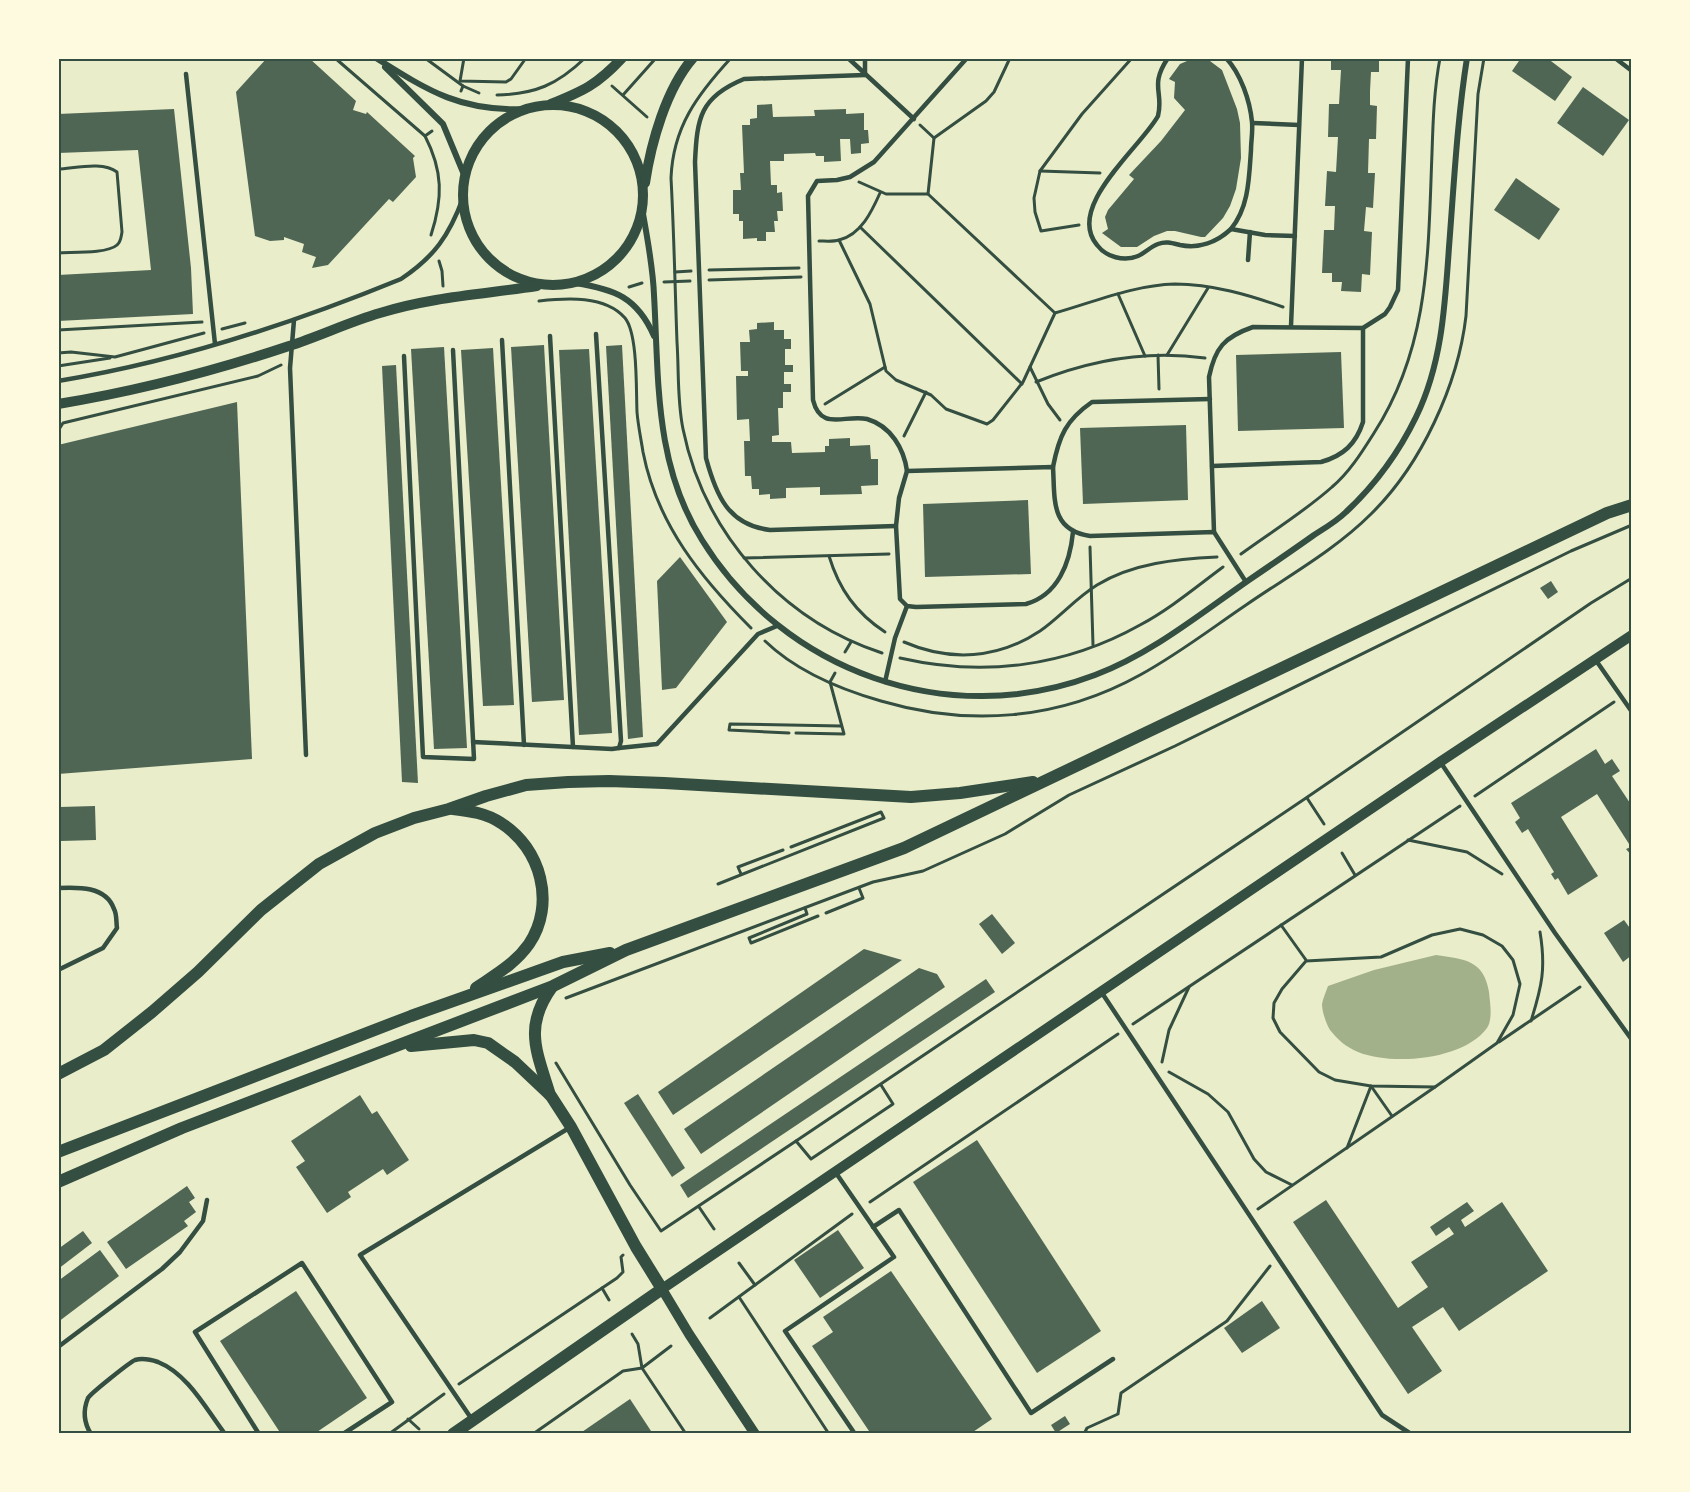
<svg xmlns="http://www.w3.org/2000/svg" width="1690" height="1492" viewBox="0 0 1690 1492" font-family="'Exo 2',sans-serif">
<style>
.water{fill:#a3b18a}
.building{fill:#4f6655}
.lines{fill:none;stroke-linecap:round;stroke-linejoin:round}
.path{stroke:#344e41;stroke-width:3}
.service{stroke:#344e41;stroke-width:4.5}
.minor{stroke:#344e41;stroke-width:6}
.tertiary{stroke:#344e41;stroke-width:10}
.secondary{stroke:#344e41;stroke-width:12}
.neatline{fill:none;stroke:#344e41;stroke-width:2}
</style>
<rect width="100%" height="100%" fill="#e9edc9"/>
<path class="water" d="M1436 955C1464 959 1484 960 1489 992 1490 1003 1493 1019 1487 1028 1464 1060 1392 1066 1358 1052 1346 1047 1338 1040 1330 1030 1326 1023 1322 1012 1322 1004 1323 998 1326 992 1328 986L1374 970Z"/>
<g class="building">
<polygon points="267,58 309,58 356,101 353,110 366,114 367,112 415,156 413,158 416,177 393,202 389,199 328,265 312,268 316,257 302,252 304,244 284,237 284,240 270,241 255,236 236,92"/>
<polygon points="1194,58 1210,61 1222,70 1237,109 1240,123 1241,158 1236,189 1230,206 1223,218 1205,237 1201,237 1175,231 1167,231 1154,236 1137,247 1121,247 1102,233 1108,229 1105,217 1108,210 1134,179 1129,175 1161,141 1185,110 1174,98 1175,82 1169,79 1180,64"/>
<polygon points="1331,58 1379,58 1379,72 1371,72 1370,91 1370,105 1377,106 1376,139 1369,139 1368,173 1375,173 1373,208 1366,207 1364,231 1372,232 1370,275 1362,274 1361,292 1341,291 1342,282 1332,282 1332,273 1322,273 1324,230 1334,230 1335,206 1325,206 1327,171 1336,172 1338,137 1328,137 1329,104 1339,104 1341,70 1331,70"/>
<polygon points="1521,58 1547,58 1572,77 1555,101 1512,71"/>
<polygon points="1583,87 1629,120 1603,156 1557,123"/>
<polygon points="772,104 773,117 815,116 814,110 846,109 846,114 864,113 864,130 868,130 869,143 861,144 861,153 851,154 850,139 840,139 841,161 824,162 824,156 816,156 815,153 784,154 784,161 770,161 771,185 777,185 777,193 782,192 783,211 777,211 778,221 774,221 775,232 766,232 766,241 757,241 757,238 743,239 743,221 739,221 739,214 733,214 733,190 741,190 740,173 744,173 742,125 750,125 750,119 757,118 757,105"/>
<polygon points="174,109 191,268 193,314 58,321 58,275 151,270 138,150 58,153 58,114"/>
<polygon points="1516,178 1560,209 1539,240 1494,210"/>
<polygon points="774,322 774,330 784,330 784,339 791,339 791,349 785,349 785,365 793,365 793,372 784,372 784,384 791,384 791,392 783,392 783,408 778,408 779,435 772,436 772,442 791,442 792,453 825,452 825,446 829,446 829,439 850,438 850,446 870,445 871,459 878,459 878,485 861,486 862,494 820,495 820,487 786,488 786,498 770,499 770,494 759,495 759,489 752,489 751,476 745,476 744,441 750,441 749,419 737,420 736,376 748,376 748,371 741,371 740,342 750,342 749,330 757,329 757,323"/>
<polygon points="544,345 564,700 532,702 511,347"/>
<polygon points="622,345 643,737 628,739 606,346"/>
<polygon points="444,347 467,748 434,749 411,349"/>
<polygon points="493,348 514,705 483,706 461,350"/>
<polygon points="589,349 612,733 579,735 559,350"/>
<polygon points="1341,352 1344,428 1238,431 1236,355"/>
<polygon points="396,365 418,783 402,782 382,366"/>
<polygon points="237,402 252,759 58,774 58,445"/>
<polygon points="1186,425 1188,500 1083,504 1080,428"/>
<polygon points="1028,500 1031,574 925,577 923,504"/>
<polygon points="680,557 727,622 676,688 662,690 657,581"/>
<polygon points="1551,581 1558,592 1548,599 1540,588"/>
<polygon points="1596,749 1605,764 1612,759 1620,771 1612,776 1632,806 1632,856 1626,849 1631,847 1597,794 1561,817 1598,876 1568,895 1558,878 1555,880 1551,874 1554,872 1528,829 1522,833 1515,822 1520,818 1511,803"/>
<polygon points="95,806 96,840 61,841 60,807"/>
<polygon points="992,914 1015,943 1002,954 979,924"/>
<polygon points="1624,920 1632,931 1632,955 1623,962 1604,933"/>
<polygon points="864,949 902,960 673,1115 658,1092"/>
<polygon points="919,968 937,974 945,987 701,1154 684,1129"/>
<polygon points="986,979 995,992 688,1198 680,1185"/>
<polygon points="638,1094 685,1168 672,1177 624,1103"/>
<polygon points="360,1095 372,1114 377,1111 409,1160 387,1175 383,1169 348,1192 351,1197 327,1213 296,1167 305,1161 291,1141"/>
<polygon points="977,1140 1101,1331 1037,1373 913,1182"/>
<polygon points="187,1186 195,1198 189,1202 196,1212 184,1221 188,1226 126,1269 107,1242"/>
<polygon points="1326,1200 1398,1308 1428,1287 1411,1262 1454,1234 1449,1227 1436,1236 1430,1227 1467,1202 1474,1211 1461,1220 1465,1227 1502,1202 1548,1271 1459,1331 1443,1307 1412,1327 1442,1371 1408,1394 1293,1222"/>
<polygon points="838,1230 864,1268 820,1298 794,1260"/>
<polygon points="83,1231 92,1243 58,1269 58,1249"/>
<polygon points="100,1250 119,1276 58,1322 58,1281"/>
<polygon points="891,1271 992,1419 970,1434 871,1434 812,1346 833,1332 823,1317"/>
<polygon points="296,1291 367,1398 314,1434 281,1434 220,1341"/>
<polygon points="1262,1301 1280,1328 1242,1353 1224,1328"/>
<polygon points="630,1399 653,1434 579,1434"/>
<polygon points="1065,1416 1070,1424 1056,1433 1051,1425"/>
</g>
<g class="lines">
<g class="path">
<polyline points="335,58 425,136"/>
<polyline points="425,58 463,86"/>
<polyline points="464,58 460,81 506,82 511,79 526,58"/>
<path d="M731 58C697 95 673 127 671 178 674 233 675 288 677 342 679 371 677 400 683 429 704 533 781 620 882 653"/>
<polyline points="612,86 647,117"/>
<polyline points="461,91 463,86 479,93"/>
<path d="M497 95C535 94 557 85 585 58"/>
<polyline points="623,95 656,58"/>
<polyline points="920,125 934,138"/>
<path d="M58 169C76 168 103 161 117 172L122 232C121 237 121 242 117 245 107 254 72 252 58 253"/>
<polyline points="1040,171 1100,173"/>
<polyline points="859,182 886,194 928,194 1055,313"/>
<polyline points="928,194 934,138 986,101 994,92 1010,58"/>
<polyline points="1079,225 1041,231 1035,212 1034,198 1040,171 1082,114 1132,58"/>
<polyline points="860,227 1022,384"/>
<path d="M431 235C443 198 443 171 425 136L432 131"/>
<path d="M839 240 870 304 886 371 896 380 931 395 946 409 987 424 993 420 1023 382 1055 313C1094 302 1134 285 1175 284 1212 284 1249 295 1283 307"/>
<path d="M819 241C825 241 833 242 839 240 861 235 872 211 880 193"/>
<polyline points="439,261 442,271 443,286"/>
<polyline points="709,270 799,268"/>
<polyline points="675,272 691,271"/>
<polyline points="709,280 801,277"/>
<polyline points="664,282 690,281"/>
<polyline points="629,287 642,283"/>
<polyline points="1118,294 1145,356"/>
<path d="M539 301C566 298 605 295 625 318 638 334 636 390 637 412 638 425 641 439 643 452 657 524 701 578 751 628"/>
<polyline points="222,329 245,323"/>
<polyline points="58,330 202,322"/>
<polyline points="58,353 71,352 115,357 204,333"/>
<polyline points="1158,355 1159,389"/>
<polyline points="1167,355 1208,288"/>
<polyline points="58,366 110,358"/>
<polyline points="1030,367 1048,404 1060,420"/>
<path d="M1036 382C1090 360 1147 350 1205 358"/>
<polyline points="825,404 885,367"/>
<polyline points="58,431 63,423 258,376 281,365"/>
<polyline points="904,436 926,392"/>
<polyline points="1090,547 1093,645"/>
<path d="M1241 554C1271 532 1304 512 1332 487 1349 473 1362 452 1374 433 1430 346 1428 253 1432 153 1433 121 1434 90 1440 58"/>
<path d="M829 556C839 589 856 613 885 632"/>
<polyline points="744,558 889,554"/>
<path d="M765 641C796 671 839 689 881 701 969 727 1059 720 1140 675 1177 655 1212 628 1246 605 1288 576 1335 550 1371 514 1421 465 1458 385 1466 316L1478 94 1484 58"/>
<path d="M904 642C950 662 998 659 1040 631 1060 617 1076 598 1097 585 1133 563 1177 559 1217 557"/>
<polyline points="845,652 851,642"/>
<path d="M900 658C983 677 1065 667 1140 625 1170 609 1196 587 1223 567"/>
<polyline points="789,733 729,730 730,724 841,726"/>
<polyline points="796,733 844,734 830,682 835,673"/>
<polyline points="1475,796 1614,702"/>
<polyline points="1307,798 1324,824"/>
<polyline points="1408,840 1467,852 1502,874"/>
<polyline points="1342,853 1355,875"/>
<polyline points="741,874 738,867 783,850"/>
<polyline points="718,884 884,818 881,812 791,847"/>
<polyline points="805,908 807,914 749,938 751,943 818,916"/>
<polyline points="826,913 863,898 859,888"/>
<polyline points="1281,925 1306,960"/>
<polygon points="1460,929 1483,935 1502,946 1513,960 1520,984 1513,1015 1497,1043 1435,1087 1371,1086 1335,1080 1319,1072 1280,1032 1273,1018 1274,1003 1282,989 1306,961 1381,957 1432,935"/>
<polyline points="566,998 873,882 923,871 1005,834 1069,795 1175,746 1571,551 1632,525"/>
<path d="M1531 1021C1542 986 1546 968 1540 932"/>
<polyline points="1133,1024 1460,806"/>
<polyline points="1499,1042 1580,987"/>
<polyline points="1162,1062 1169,1030 1189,987"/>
<polyline points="556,1063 630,1185 661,1231 796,1141 811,1159 893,1104 881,1085"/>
<polyline points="1169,1072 1208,1094 1228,1112 1254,1159 1266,1172 1292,1185"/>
<polyline points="796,1141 1306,798 1591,603 1632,578"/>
<polyline points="1347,1148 1371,1086 1392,1116"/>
<polyline points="870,1202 1118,1034"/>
<polyline points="699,1207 714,1229"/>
<polyline points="1258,1209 1435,1087"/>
<polyline points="739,1263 755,1285"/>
<polyline points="602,1288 609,1300"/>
<polyline points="739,1297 829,1434"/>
<polyline points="710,1318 852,1214"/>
<polyline points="671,1346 642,1368 686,1434"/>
<polyline points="459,1384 617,1278 623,1272 621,1257 623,1255"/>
<polyline points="408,1419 419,1429"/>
<polyline points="389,1434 444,1394"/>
<polyline points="533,1434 623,1371 642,1368 638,1344 632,1334"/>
<polyline points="1084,1434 1087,1428 1118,1414 1121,1393 1227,1321 1270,1266"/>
</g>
<g class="service">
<polyline points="848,58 914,119"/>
<polyline points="865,58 865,75"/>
<path d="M1168 58C1149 86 1164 92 1158 116 1141 147 1065 207 1097 245 1106 257 1124 262 1138 256 1145 253 1150 247 1158 244 1166 241 1172 243 1180 245 1199 249 1217 242 1231 229L1265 235 1295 236"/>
<path d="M1226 58C1241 74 1250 101 1252 122 1253 131 1251 141 1251 150 1249 178 1249 207 1231 229"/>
<polyline points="1615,58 1632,71"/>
<polyline points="186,74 215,344"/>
<path d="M865 75 744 79C700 97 697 118 695 162L706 458C716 495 728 525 770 530L896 526"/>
<polyline points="1253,123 1299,125"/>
<polyline points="1248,260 1250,232"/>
<polyline points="294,320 290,368 306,755"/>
<polyline points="1291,326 1302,58"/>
<polyline points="550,336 573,747"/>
<polyline points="502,340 524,745"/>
<polyline points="404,356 423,757 474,759 453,350"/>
<path d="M58 381C176 362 291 324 401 279 434 257 449 236 463 198"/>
<path d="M1212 466 1321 462C1343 456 1356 444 1363 422V328"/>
<path d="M1053 467C1059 436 1066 420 1092 402L1210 399"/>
<path d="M907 471C904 449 891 426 867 419 845 414 821 432 813 400L808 196 817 181 837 180 850 177 874 162 967 58"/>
<path d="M1073 532C1070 563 1058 595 1026 604L916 607 907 606 900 599 896 526 899 498 907 471 1053 467C1055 499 1050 530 1090 536L1214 532 1246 582"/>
<path d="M1214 532 1209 377C1215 348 1224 337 1253 327L1363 328 1385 314 1390 307 1398 290 1408 58"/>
<polyline points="1595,659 1632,712"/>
<polyline points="885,682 895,638 907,606"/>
<polyline points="473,742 612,749 619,748 621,741 596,334"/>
<polyline points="619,748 657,744 758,634 777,626"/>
<polyline points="1441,763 1555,933 1632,1040"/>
<path d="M58 888C78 887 106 886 114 909 117 914 116 922 117 928L103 948 58 970"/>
<polyline points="1102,993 1382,1415 1411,1434"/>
<polyline points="836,1173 894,1257 785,1331 855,1434"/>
<polyline points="873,1227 899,1210 1031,1413 1113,1359"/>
<polyline points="58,1347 162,1269 180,1252 203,1221 207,1200"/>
<polyline points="471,1418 360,1255 569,1128"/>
<path d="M91 1434C84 1423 83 1410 88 1398 90 1394 130 1362 135 1360 142 1358 152 1360 158 1362 188 1374 206 1409 225 1434"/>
<polyline points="259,1434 195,1332 302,1263 392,1402 343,1434"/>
</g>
<g class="minor">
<path d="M376 58C430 92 462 112 527 109"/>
<polyline points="385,67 443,124 465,177"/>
<path d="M642 208C647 237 653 266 654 295 659 380 654 464 702 540 784 672 948 731 1095 675 1151 654 1200 614 1249 580 1271 565 1293 550 1314 535 1325 528 1337 521 1346 512 1375 485 1399 452 1416 417 1442 364 1445 305 1449 247 1454 184 1457 121 1467 58"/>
<path d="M575 283C614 289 637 297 654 336"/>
</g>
<g class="tertiary">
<path d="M551 104C583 91 597 85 622 58"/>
<circle cx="553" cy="195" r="90"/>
<path d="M645 183C651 143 666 89 693 58"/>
<path d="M58 404C137 391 214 371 289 346 320 336 349 322 380 313 431 297 485 294 537 286"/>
<polyline points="755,1434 689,1334 662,1289 1440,762 1632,635"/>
</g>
<g class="secondary">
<path d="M453 809C470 811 486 813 501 823 541 848 556 904 529 944 515 964 495 975 476 988"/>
<polyline points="411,1046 474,1040 488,1043 515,1062 551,1096 571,1127 636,1247 662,1289 453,1434"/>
<polyline points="58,1074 104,1050 152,1012 198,972 261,910 319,864 375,833 414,818 449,809 486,796 526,785 568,782 609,781 664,783 911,797 960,793 1033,782"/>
<path d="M550 1095C537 1052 523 1027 552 987"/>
<polyline points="58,1152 411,1016 563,962 610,953"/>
<polyline points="58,1182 182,1128 553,986 626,950 904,848 1607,513 1632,505"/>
</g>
</g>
<rect width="1690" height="1492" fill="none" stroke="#fefae0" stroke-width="120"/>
<rect x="60" y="60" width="1570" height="1372" class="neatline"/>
</svg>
